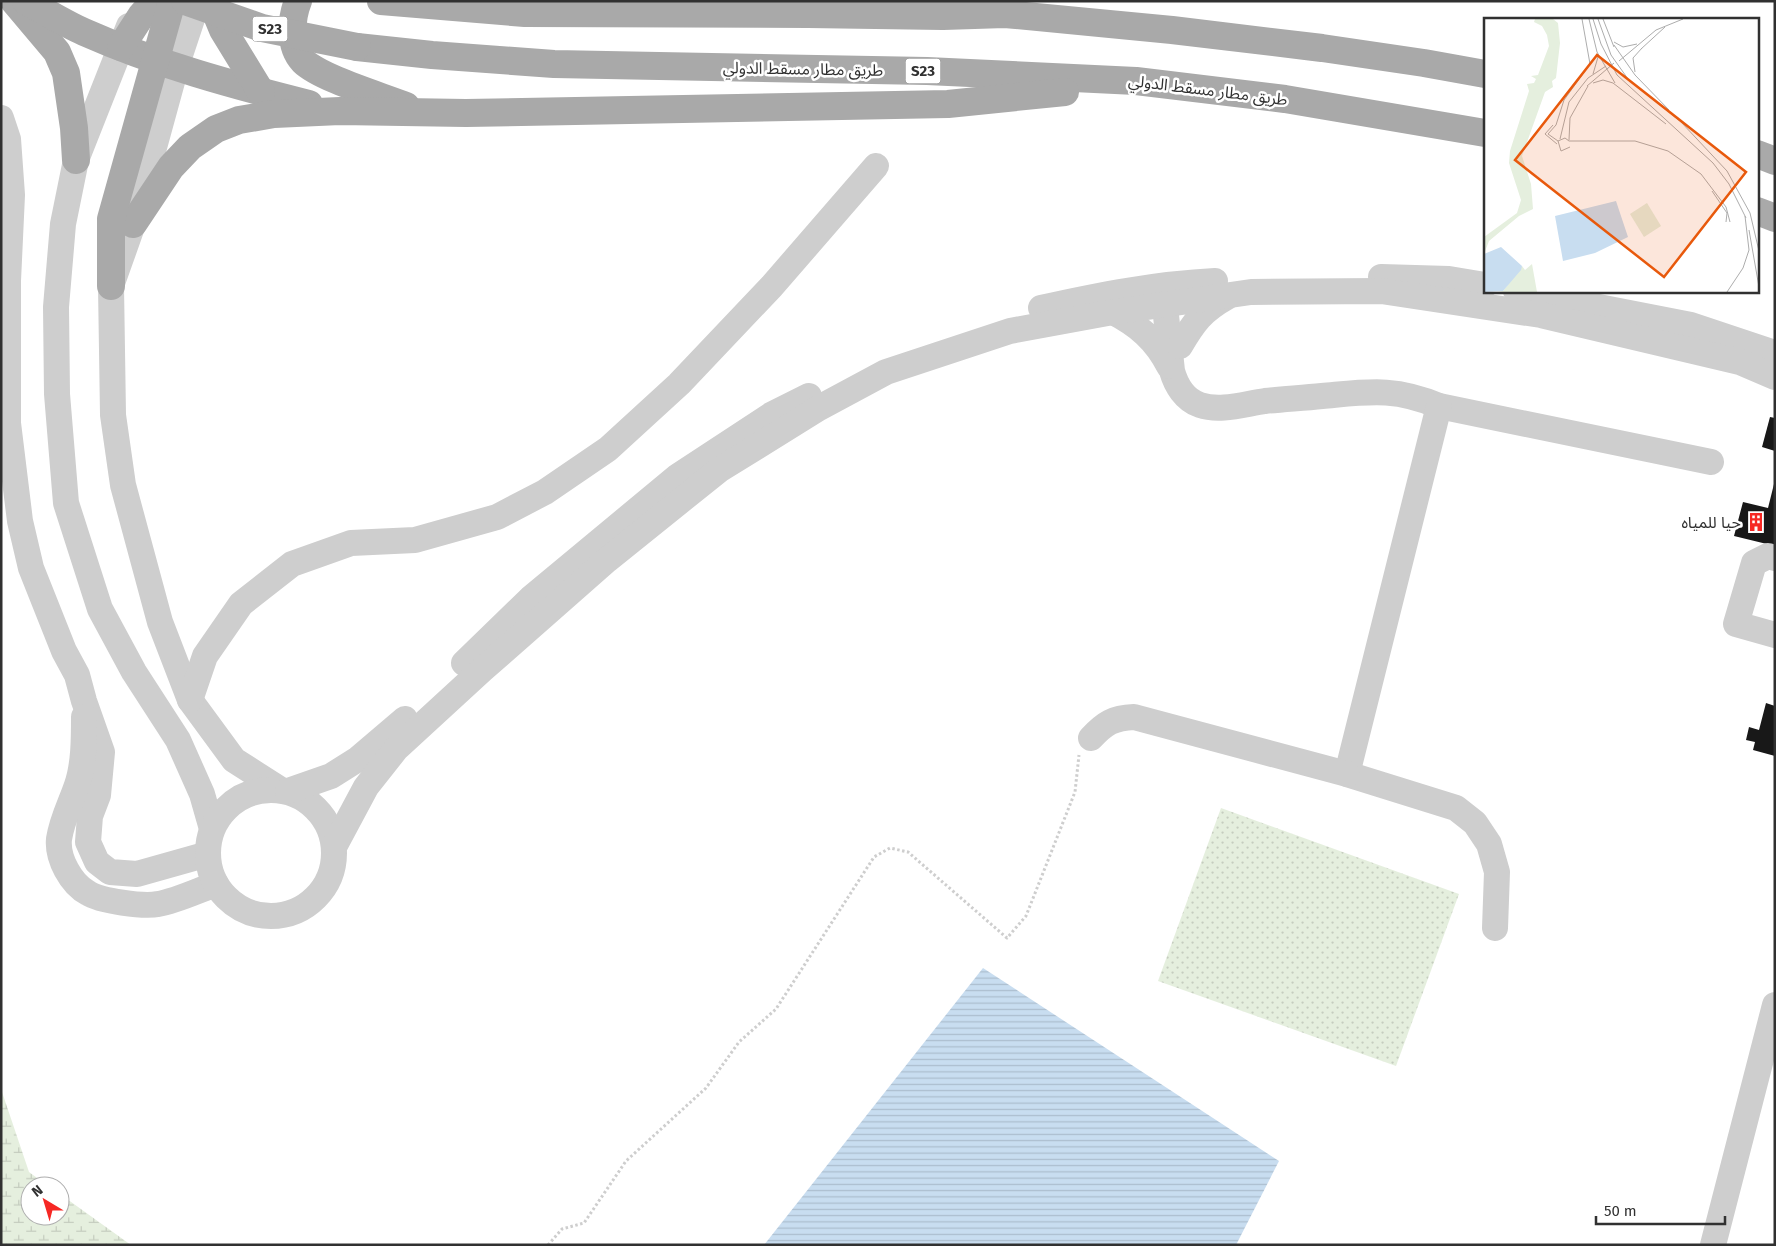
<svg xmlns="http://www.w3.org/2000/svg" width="1776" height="1246" viewBox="0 0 1776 1246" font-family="'Fira Sans','Noto Sans Arabic',sans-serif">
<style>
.wetland{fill:url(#wetland-marsh)}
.park{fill:url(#park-dots)}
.water{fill:url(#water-rules)}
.building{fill:#181818}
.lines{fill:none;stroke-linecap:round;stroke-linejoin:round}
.path{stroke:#cecece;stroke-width:3;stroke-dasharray:2.5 2.5;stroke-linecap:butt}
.minor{stroke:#cecece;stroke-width:26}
.major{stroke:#a9a9a9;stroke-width:28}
.major-bridge{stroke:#a9a9a9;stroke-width:28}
.labels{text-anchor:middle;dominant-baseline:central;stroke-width:5;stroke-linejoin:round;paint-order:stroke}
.shield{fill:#fff;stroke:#6f6f6f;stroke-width:1}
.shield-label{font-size:15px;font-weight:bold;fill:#313131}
.street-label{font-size:16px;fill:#313131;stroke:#fff}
.poi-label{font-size:16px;fill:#313131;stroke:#fff;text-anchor:end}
.inset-road{fill:none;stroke:#adadad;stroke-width:1}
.view{fill:#e8590c;fill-opacity:0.15;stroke:#e8590c;stroke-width:2.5}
.inset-edge{fill:none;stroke:#313131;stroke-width:2.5}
</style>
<defs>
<pattern id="wetland-marsh" width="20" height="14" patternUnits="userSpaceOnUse" patternTransform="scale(1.25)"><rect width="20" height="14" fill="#e5efde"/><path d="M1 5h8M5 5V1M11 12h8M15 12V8" fill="none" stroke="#c5cdbf"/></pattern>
<pattern id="park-dots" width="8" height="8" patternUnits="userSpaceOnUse" patternTransform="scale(1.25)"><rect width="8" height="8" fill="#e5efde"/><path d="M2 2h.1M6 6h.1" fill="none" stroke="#c5cdbf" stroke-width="1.8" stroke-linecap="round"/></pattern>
<pattern id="water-rules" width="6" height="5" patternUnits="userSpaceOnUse" patternTransform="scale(1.25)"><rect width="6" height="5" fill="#c8ddf0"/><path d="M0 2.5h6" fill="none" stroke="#acbece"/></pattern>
</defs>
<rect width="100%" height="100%" fill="#fff"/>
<polygon class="wetland" points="1,1089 29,1172 48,1186 30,1186 30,1216 60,1216 60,1194 131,1245 1,1245"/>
<polygon class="park" points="1221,808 1459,894 1396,1066 1158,981"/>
<polygon class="water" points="983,968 1279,1161 1236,1245 764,1245"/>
<g class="building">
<polygon points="1770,417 1775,418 1775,451 1762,447"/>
<polygon points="1774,484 1775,546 1734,536 1743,502 1768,508"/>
<polygon points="1766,703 1775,706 1775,756 1753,750 1755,742 1746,740 1749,727 1759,730"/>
</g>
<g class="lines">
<polyline class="path" points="548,1245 562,1229 584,1223 626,1161 706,1088 739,1042 776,1009 874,857 890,848 908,852 1007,938 1026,916 1075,792 1079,755"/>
<g class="minor">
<polyline points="198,1 176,67 133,224 111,286 113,415 123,485 160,622 190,700 234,760 281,790"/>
<polyline points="129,26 76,160 63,224 56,307 57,394 66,503 100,609 134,672 178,740 202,794 212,829"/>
<polyline points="1,118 8,139 12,195 8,281 8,423 20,521 31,568 64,651 77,675 84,701 102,752 98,795 90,816 88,842 97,862 110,872 137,874 208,854"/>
<polyline points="1381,277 1449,279 1485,285"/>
<path d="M1163 288 1172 371C1176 385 1185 400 1200 405 1220 412 1244 404 1265 401 1284 399 1303 398 1322 396 1368 392 1394 387 1439 406L1711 462"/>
<polyline points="1516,291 1691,325 1775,353"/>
<path d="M1041 308C1099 295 1156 284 1215 281"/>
<path d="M1113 312C1138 325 1156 340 1169 366"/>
<path d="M1180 346C1194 322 1202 311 1227 297"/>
<polyline points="1439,406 1347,774 1456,808 1475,823 1489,844 1497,872 1495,928"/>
<polyline points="1775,558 1768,556 1754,563 1736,624 1775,635"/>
<polyline points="464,663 531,598 678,476 771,415 809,396"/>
<polyline points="190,700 205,656 241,604 292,564 351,543 415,540 497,517 545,492 608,449 679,384 772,286 876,166"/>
<path d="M84 717C84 738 84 765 77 785 71 803 62 819 59 839 57 858 71 884 88 893 100 901 144 907 158 904 176 901 199 890 216 884"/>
<path d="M1091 738C1105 723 1113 718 1134 717L1347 774"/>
<circle cx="271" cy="853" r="63"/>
<polyline points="288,791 331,776 358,759 405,719"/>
<polyline points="335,845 366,787 396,749 482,670 607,560 719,470 819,408 886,372 1010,331 1113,312 1251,292 1381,291 1541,315 1740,362 1775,377"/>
<polyline points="1713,1245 1775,1005"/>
</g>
<g class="major">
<polyline points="14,1 57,52 66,73 74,128 76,160"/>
<path d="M26 1C45 11 64 23 84 32 156 64 233 85 309 104"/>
<polyline points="211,1 223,30 261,92"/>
<path d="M298 1C291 19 289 46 303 61 320 78 381 96 406 106"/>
<polyline points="381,1 525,13 808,14 943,16 1005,14 1172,30 1322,48 1424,63 1485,74"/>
<polyline points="121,47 141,16 154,1"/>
<polyline points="357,47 432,55 554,64 927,71 1136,81 1285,99 1485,133"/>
<polyline points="1757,154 1775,161"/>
<polyline points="1757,211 1775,218"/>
<polyline points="133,224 171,167 190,147 216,129 239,120 274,114 340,111 466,113 948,104 1065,92"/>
<polyline points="111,286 111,219 172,1"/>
</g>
<polyline class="major-bridge" points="185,1 262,28 357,47"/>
</g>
<defs>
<g id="building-bare" transform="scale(1.5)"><path d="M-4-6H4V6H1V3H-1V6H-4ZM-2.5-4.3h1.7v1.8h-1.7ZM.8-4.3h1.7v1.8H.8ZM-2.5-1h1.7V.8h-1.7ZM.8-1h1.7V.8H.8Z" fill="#f62824" stroke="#fff" stroke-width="2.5" paint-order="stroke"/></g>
</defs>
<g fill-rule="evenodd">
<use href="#building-bare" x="1756" y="522"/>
</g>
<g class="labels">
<g class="shield">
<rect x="252.5" y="16.5" width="35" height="25" rx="4"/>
<rect x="905.5" y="58.5" width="35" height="25" rx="4"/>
</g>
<g class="shield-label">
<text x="270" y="29">S23</text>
<text x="923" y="71">S23</text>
</g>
<g class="street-label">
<text transform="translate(803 69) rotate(1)">طريق مطار مسقط الدولي</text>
<text transform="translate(1208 90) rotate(7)">طريق مطار مسقط الدولي</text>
</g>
<g class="poi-label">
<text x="1741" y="522">حيا للمياه</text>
</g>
</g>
<g transform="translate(1484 18)">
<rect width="275" height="275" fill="#fff"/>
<path d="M51 1H69L74 5 76 25 72 60 68 63 69 69 61 74 38 138 47 166 49 191 35 198 5 223 0 236V219L33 195 37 182 25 145 26 133 45 73 43 66 50 65 52 61 47 58 54 57 65 28 63 17 58 8 50 4ZM48 246 53 274H13L19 273 38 248 41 252Z" fill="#e5efde"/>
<path d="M163 185 177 208 160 219 146 196Z" fill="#e5efde"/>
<path d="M132 183 144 219 111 235 79 243 71 198ZM17 229 38 248 37 252 19 273 0 274V236Z" fill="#c8ddf0"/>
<path class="inset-road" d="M105 1 113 34 131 65M109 1 117 26 133 57 229 145 245 166 262 200M114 1 127 37 144 61 197 104 243 153 266 195 275 233M119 1 130 29M172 12 199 1M130 24 139 29 153 26M130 27 151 57 185 92M157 31 181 9M135 43 172 12M151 54 149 40 158 30M109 56 114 39M109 65 119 62 129 65 182 106M103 68 130 45M69 107 61 116 73 126M76 121 85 84 104 60 122 48M85 122 86 100 104 68M74 123 77 133 86 129M85 123H151L184 133 217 156 242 189 246 204M85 123 81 120 74 123 64 116 72 107 80 82 106 46 98 1M228 173 243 195 242 204M265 212 275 269M243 274 259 250 265 232 261 198"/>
<path class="view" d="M113 37 262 154 180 259 31 142Z"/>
<rect width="275" height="275" class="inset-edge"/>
</g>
<rect width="1776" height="1246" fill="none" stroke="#313131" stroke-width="5"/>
<g transform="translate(45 1201) rotate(322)"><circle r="24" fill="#ffffff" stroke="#adadad"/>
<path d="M0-4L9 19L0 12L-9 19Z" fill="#f62824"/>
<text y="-8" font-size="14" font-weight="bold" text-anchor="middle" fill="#313131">N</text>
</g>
<path d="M1596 1216v8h129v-8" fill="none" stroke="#313131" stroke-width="2.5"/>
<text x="1604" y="1216" font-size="15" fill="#313131" stroke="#ffffff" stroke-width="4" paint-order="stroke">50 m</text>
</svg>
